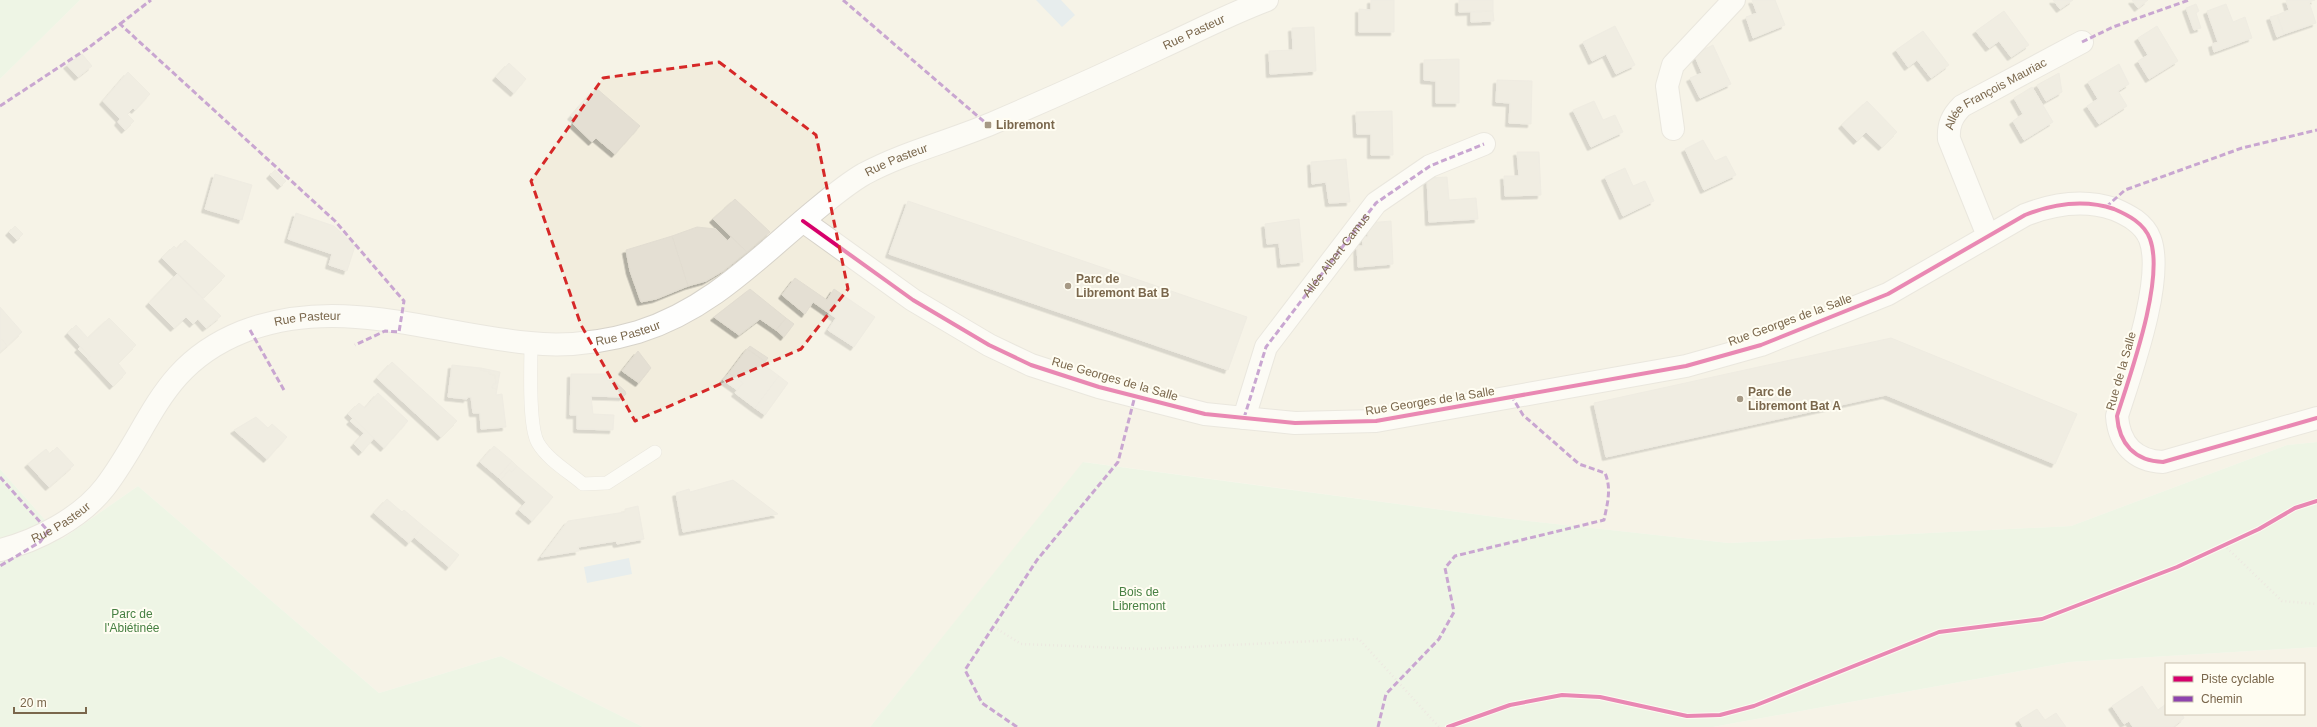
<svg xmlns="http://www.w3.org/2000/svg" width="2317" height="727" viewBox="0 0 2317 727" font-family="Helvetica,sans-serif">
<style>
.residential{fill:#f2eddd;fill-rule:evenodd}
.green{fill:#e1f1da}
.water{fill:#d0e1ea}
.building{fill:#e4dfd3;stroke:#e2ddd1;filter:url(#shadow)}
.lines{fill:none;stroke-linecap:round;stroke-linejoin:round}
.service-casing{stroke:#d7d3ca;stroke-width:14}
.minor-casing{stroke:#d7d3ca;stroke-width:24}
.tertiary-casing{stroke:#d7d3ca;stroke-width:24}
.path{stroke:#dcd7cf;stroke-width:2.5;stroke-dasharray:1 3;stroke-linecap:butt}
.service{stroke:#fefefd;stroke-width:13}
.minor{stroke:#fefefd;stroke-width:22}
.tertiary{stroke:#fefefd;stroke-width:22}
.quiet{stroke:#8e44ad;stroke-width:3;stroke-dasharray:6 3;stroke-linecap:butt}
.cycleway-casing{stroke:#fffdf2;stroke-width:6}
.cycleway{stroke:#d6006c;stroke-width:4}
.marked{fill:none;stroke:#d62828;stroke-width:3;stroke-dasharray:8 5;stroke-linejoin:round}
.poi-dot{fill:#a69985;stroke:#fffdf2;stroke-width:1.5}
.labels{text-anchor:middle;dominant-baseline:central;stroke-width:4;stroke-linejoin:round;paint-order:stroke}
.street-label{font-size:12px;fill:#7a674c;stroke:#fffdf2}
.poi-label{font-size:12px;font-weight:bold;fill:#7a674c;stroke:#fffdf2;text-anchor:start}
.park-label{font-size:12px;fill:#478043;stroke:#fffdf2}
</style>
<defs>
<filter id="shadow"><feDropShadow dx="-3.5" dy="3.5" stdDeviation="0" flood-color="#0004"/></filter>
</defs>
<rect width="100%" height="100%" fill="#f9f7ef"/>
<g class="residential">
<polygon points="80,0 2317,0 2317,442 2287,445 2071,526 1729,543 1511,519 1084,462 870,727 643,727 501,656 379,693 138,486 62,539 0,469 0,79"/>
<path d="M2317 647V727H1713L2070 662ZM2166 664H2304V714H2166Z"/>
</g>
<g class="green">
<polygon points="0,0 80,0 0,79"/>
<polygon points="2317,442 2317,647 2070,662 1713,727 870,727 1083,462 1511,519 1729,543 2071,526 2287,445"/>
<polygon points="0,469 62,539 138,486 379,693 501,656 643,727 0,727"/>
</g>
<g class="water">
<polygon points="1036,0 1061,0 1075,15 1062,27"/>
<polygon points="629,558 632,574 587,583 584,567"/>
</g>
<g class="building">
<polygon points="1371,0 1394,0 1394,32 1359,32 1359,9 1371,10"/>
<polygon points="1459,0 1493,0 1493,11 1459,12"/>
<polygon points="1752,0 1775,0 1785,25 1753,38 1746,17 1757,13"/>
<polygon points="2053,0 2073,0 2060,9"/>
<polygon points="2132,0 2148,0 2138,8"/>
<polygon points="2286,0 2315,0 2309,2 2316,23 2284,34 2277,15 2289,10"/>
<polygon points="2196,4 2199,11 2196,13 2201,28 2194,30 2186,8"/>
<polygon points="2226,4 2233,22 2245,17 2252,38 2214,52 2212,44 2218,42 2207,11"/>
<polygon points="1493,11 1494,21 1471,22 1471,12"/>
<polygon points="2004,11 2029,45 2011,57 1999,41 1989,48 1976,31"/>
<polygon points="2277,15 2284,34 2277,37 2270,17"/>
<polygon points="1615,26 1635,65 1616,74 1606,54 1592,61 1583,42"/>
<polygon points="2157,26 2178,61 2149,79 2138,61 2148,55 2138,38"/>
<polygon points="1314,27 1316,71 1270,74 1269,51 1293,50 1292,28"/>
<polygon points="1923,31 1949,65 1931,78 1917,60 1908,67 1896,50"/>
<polygon points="1713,45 1731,84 1700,98 1690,78 1702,73 1694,54"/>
<polygon points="82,54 92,66 78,77 67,65"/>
<polygon points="1459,59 1459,103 1436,103 1436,81 1424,80 1424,60"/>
<polygon points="509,63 526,79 514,93 496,77"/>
<polygon points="2119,64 2129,84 2118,91 2127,106 2099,124 2087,106 2098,99 2088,82"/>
<polygon points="128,72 150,94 135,110 133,108 127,114 134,121 125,130 118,122 120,119 103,101"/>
<polygon points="2059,73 2062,92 2046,101 2037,85"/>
<polygon points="1497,80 1532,81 1531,124 1509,123 1510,103 1496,102"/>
<polygon points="2032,87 2053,122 2024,140 2013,121 2023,114 2014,98"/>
<polygon points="596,88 640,126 615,154 596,138 592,142 573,124 576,120 571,116"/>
<polygon points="1594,101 1603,120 1615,115 1623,132 1591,147 1573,110"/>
<polygon points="1867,101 1897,132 1882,147 1866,132 1857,141 1842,125"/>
<polygon points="1392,111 1393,155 1371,155 1371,134 1357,134 1356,112"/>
<polygon points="1703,140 1715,161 1726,156 1736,175 1704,190 1685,149"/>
<polygon points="1517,152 1539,152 1541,195 1505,196 1504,176 1519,176"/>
<polygon points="1346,159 1350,202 1329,203 1326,182 1312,184 1311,162"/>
<polygon points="1625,168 1633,186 1645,181 1654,201 1623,216 1605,177"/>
<polygon points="275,170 286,181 281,186 270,175"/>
<polygon points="215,174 252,185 242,220 205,209"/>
<polygon points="1447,177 1449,200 1476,198 1478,219 1429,222 1427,178"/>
<polygon points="735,199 770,232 747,252 713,219"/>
<polygon points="908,201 1247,317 1228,370 889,254"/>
<polygon points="296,213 334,226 355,246 347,271 329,265 332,254 288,239"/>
<polygon points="1299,219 1303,262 1281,264 1279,243 1267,244 1265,224"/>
<polygon points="1391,221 1393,264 1358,267 1357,246 1363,246 1362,237 1368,237 1368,223"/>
<polygon points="15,226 23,234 17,240 9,232"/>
<polygon points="697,227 716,229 727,241 731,237 747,252 723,271 706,281 688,286 672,236"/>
<polygon points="672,236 688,286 656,299 641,302 630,271 626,250"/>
<polygon points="185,240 225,276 203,298 162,258 174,246 177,249"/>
<polygon points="177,274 221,316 206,328 198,319 193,324 186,317 174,328 149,303"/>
<polygon points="795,278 827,300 834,289 875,317 854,347 828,330 836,318 813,302 805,314 782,295"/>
<polygon points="750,289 786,318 776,330 760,319 739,335 714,317"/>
<polygon points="0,307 22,332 7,346 2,339 0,341"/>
<polygon points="109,318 136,345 118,363 126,373 113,386 88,359 90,357 68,333 76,325 88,338"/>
<polygon points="786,318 794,324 784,337 776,330"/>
<polygon points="1891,338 2077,414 2055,464 1886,395 1606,457 1594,403"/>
<polygon points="2,339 7,346 0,352 0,341"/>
<polygon points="750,346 768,358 765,362 747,349"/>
<polygon points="80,347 90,357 88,359 78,349"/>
<polygon points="747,349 766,362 764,365 779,376 755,408 735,393 743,383 729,373"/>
<polygon points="638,351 651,368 639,383 622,371"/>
<polygon points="392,362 457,421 441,437 377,378"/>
<polygon points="452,365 481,368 480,370 490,372 489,374 495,375 496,384 493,384 492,388 497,389 496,395 502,394 506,427 481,429 480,413 473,413 471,397 467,397 467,399 448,397"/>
<polygon points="481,368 500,372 497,389 492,388 493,384 496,384 495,375 489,374 490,372 480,370"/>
<polygon points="729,373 743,383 737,390 723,380"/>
<polygon points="571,374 607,374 607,380 614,381 625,391 626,394 623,397 591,396 593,414 614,415 613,430 577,429 577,415 570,415"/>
<polygon points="779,376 788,383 765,415 755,408"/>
<polygon points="378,393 408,421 384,448 348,414 359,403 365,408"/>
<polygon points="256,417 268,428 272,424 287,437 267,459 234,430"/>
<polygon points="353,418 374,438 362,452 354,444 364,433 350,421"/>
<polygon points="494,446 512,461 498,477 480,462"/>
<polygon points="57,447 74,465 49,487 28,464 46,449 50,454"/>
<polygon points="512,461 517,466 512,472 509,470 501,480 498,477"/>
<polygon points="517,466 553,497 532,521 519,510 526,502 501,480 509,470 512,472"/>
<polygon points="733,480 778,514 683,532 676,493 689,489 690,492"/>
<polygon points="387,499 402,512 404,510 423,526 409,543 374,513"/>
<polygon points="638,506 644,539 617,544 616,541 578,547 579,551 541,557 568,521 625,512 625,509"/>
<polygon points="423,526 459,555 449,567 414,537"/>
<polygon points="2142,686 2158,710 2166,704 2166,714 2182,714 2184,718 2173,727 2133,727 2129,721 2124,724 2112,706"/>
<polygon points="2037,709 2045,720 2056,713 2066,727 2023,727 2019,720"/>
</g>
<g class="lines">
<g class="service-casing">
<path id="service" d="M531 343C531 365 528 426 538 443 548 460 569 472 583 484L607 483 655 452"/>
</g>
<g class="minor-casing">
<g id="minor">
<polyline points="1673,129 1667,86 1673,65 1734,0"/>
<path d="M803 221 913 300 989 345 1031 365 1099 387 1205 414 1295 423 1376 421 1686 366 1761 345 1888 294 2025 215C2053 204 2084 199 2114 209 2128 215 2144 223 2150 239 2165 279 2130 375 2117 416 2119 444 2135 461 2163 462L2317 418"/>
<path id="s1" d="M1988 236 1949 139C1948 125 1952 116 1962 106L2082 42"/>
<path id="s2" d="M1244 418 1266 347 1376 203 1430 166 1484 144"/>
</g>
</g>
<g class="tertiary-casing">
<g id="tertiary">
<path id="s3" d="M0 550C37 541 81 518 105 487 152 425 160 365 242 332 338 294 433 334 530 343 567 347 604 342 638 332 709 310 757 259 812 213 829 199 845 185 864 174 905 152 951 141 993 123 1049 99 1105 74 1160 48 1195 32 1230 14 1267 0"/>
</g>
</g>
<g class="path">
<polyline points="2224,545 2282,601 2317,604"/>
<polyline points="994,627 1021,644 1146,649 1359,639 1439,727"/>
</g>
<use href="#service" class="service"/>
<use href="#minor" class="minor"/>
<use href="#tertiary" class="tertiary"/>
<g class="quiet">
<polyline points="843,0 988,125"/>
<polyline points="120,24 151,0"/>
<polyline points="2082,42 2113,27 2189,0"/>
<polyline points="0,106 88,48 120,24 335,221 404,301 399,332 385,331 355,345"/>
<polyline points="2106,207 2125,190 2242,148 2317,130"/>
<polyline points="250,330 285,392"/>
<polyline points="1244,418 1266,347 1376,203 1430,166 1484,144"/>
<polyline points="0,477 48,531 40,542 0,566"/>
<polyline points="1017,727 982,703 965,670 1037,560 1118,462 1135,396"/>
<path d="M1378 727 1386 694 1439 639 1454 612 1445 568 1455 556 1604 520C1607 505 1612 489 1605 473L1579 464 1523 415 1512 397"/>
</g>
<g class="cycleway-casing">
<g id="cycleway">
<path d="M803 221 913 300 989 345 1031 365 1099 387 1205 414 1295 423 1376 421 1686 366 1761 345 1888 294 2025 215C2053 204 2084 199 2114 209 2128 215 2144 223 2150 239 2165 279 2130 375 2117 416 2119 444 2135 461 2163 462L2317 418"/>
<polyline points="1448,727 1510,705 1562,695 1600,697 1687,716 1720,715 1754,706 1939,632 2042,619 2177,567 2259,529 2295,508 2317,501"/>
</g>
</g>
<use href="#cycleway" class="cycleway"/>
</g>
<path d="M0 0H2317V727H0ZM719 62 816 135 848 289 801 349 635 421 581 325 531 181 603 78Z" fill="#f9f7ef" fill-opacity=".55" fill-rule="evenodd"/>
<path class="marked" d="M719 62 816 135 848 289 801 349 635 421 581 325 531 181 603 78Z"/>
<g class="poi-dot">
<rect x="984" y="121" width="8" height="8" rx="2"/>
<circle cx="1068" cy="286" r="4"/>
<circle cx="1740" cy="399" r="4"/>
</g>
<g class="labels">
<g class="street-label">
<text stroke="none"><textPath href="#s3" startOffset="1374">Rue Pasteur</textPath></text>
<text stroke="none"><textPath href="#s1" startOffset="175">Allée François Mauriac</textPath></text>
<text stroke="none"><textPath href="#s3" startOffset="1050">Rue Pasteur</textPath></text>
<text stroke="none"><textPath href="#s2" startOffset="190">Allée Albert Camus</textPath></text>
<text stroke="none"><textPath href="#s3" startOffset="403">Rue Pasteur</textPath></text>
<text transform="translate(1790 320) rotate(-20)">Rue Georges de la Salle</text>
<text stroke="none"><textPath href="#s3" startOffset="727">Rue Pasteur</textPath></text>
<text transform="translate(2121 371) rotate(-74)">Rue de la Salle</text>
<text transform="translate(1115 379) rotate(16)">Rue Georges de la Salle</text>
<text transform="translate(1430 401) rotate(-9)">Rue Georges de la Salle</text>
<text stroke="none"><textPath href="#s3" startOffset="67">Rue Pasteur</textPath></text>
</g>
<g class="poi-label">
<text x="996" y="125">Libremont</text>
<text x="1076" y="279">Parc de<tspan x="1076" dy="14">Libremont Bat B</tspan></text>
<text x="1748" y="392">Parc de<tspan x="1748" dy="14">Libremont Bat A</tspan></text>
</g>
<g class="park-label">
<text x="1139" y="592">Bois de<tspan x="1139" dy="14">Libremont</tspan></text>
<text x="132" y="614">Parc de<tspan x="132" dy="14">l'Abiétinée</tspan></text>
</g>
</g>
<rect x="2165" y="663" width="140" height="52" fill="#fffdf2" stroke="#cac1b0"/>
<rect x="2173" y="676" width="20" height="6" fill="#d6006c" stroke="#cac1b0"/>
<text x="2201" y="683" font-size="12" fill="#7a674c">Piste cyclable</text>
<rect x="2173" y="696" width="20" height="6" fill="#8e44ad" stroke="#cac1b0"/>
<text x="2201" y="703" font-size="12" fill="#7a674c">Chemin</text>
<path d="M14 707v6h72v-6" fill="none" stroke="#7a674c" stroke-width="2"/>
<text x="20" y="707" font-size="12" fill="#7a674c" stroke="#fffdf2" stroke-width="3" paint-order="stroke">20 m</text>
</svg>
